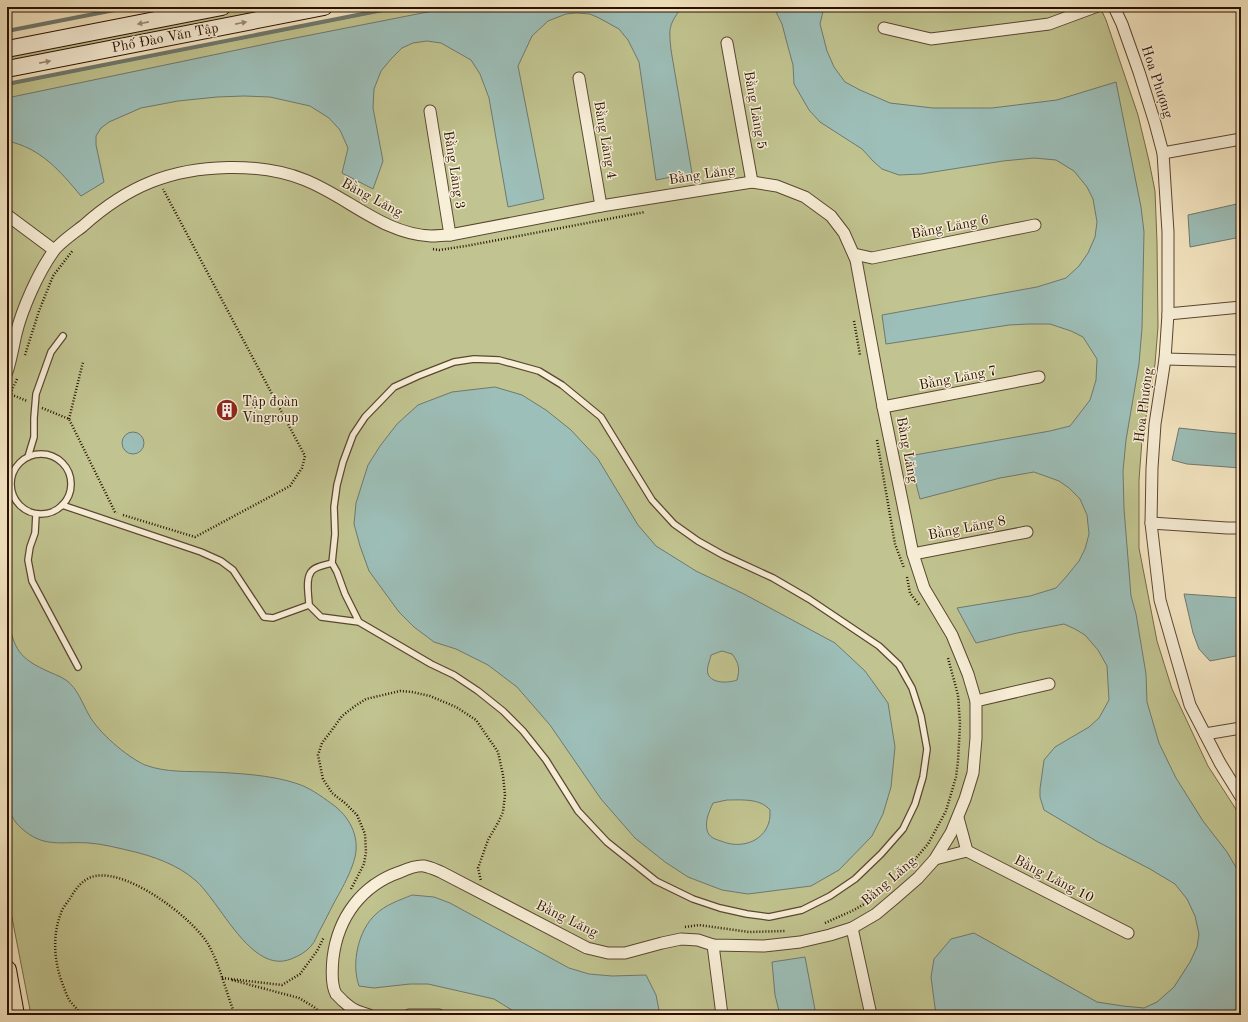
<svg xmlns="http://www.w3.org/2000/svg" width="1248" height="1022" viewBox="0 0 1248 1022" font-family="'Old Standard TT',serif">
<style>
.green{fill:#c1c490;stroke:#756a48}
.water{fill:#9dbfb9;stroke:#6f796f;fill-rule:evenodd}
.lines{fill:none;stroke-linecap:round;stroke-linejoin:round}
.stream{stroke:#6f796f;stroke-width:4}
.service-casing{stroke:#5c4631;stroke-width:8}
.minor-casing{stroke:#5c4631;stroke-width:13}
.secondary-casing{stroke:#291000;stroke-width:18}
.primary-casing{stroke:#291000;stroke-width:20}
.path{stroke:#291000;stroke-width:2.5;stroke-dasharray:1 2;stroke-linecap:butt}
.service{stroke:#f8efd8;stroke-width:5.5}
.minor{stroke:#f8efd8;stroke-width:11}
.secondary{stroke:#f8efd8;stroke-width:16}
.primary{stroke:#f5e7c3;stroke-width:18}
.oneway{fill:#9b8b77}
.labels{text-anchor:middle;dominant-baseline:central;stroke-width:3;stroke-linejoin:round;paint-order:stroke}
.street-label{font-size:14px;fill:#291000;stroke:#f8efd8}
.poi-label{font-size:14px;fill:#291000;stroke:#f8efd8;text-anchor:start}
</style>
<rect width="100%" height="100%" fill="#f5e7c3"/>
<filter id="stains"><feTurbulence type="fractalNoise" baseFrequency=".005" numOctaves="4"/><feColorMatrix values="0 0 0 0 .2 0 0 0 0 .09 0 0 0 0 .02 0 0 0 .5 -.17"/></filter>
<radialGradient id="worn" r=".72"><stop offset=".6" stop-color="#630" stop-opacity="0"/><stop offset="1" stop-color="#630" stop-opacity=".3"/></radialGradient>
<g class="green">
<polygon points="252,7 295,7 7,64 7,55"/>
<polygon points="404,7 1100,7 1106,20 1138,115 1149,161 1155,191 1157,242 1158,327 1155,364 1142,440 1139,480 1139,548 1157,641 1172,689 1208,766 1241,817 1241,1015 31,1015 7,892 7,85"/>
</g>
<g class="water">
<path d="M453 7H682C668 26 669 28 671 50L692 173 656 180 639 62 628 40 619 29 599 18 590 14 576 13 566 14 548 21 532 36 518 66 544 199 508 207 489 98 480 74 471 60 441 43 427 41 413 43 402 48 391 59 381 71 374 89 373 108 383 161 373 189 342 173 348 148 340 130 329 118 310 106 270 97 244 96 217 97 178 101 141 108 109 122 101 128 96 136V145L104 182 81 196C60 171 41 148 7 141V98L280 41Z"/>
<polygon points="772,7 824,7 820,24 827,51 834,67 845,82 860,90 890,103 933,108 992,108 1057,100 1116,82 1141,207 1144,232 1142,328 1139,364 1126,440 1123,471 1124,509 1131,596 1136,614 1146,674 1147,702 1159,743 1176,778 1203,821 1227,852 1241,876 1241,1015 936,1015 931,977 934,959 951,939 974,933 1097,1002 1123,1006 1144,1008 1157,1002 1174,987 1190,962 1197,947 1199,934 1195,916 1187,899 1175,884 1150,869 1098,842 1044,810 1040,797 1040,789 1044,760 1055,747 1089,727 1099,718 1109,700 1107,666 1098,650 1085,635 1075,629 1064,624 1017,633 976,643 957,608 1030,596 1056,588 1066,577 1079,561 1085,549 1089,534 1087,515 1080,499 1069,488 1059,481 1034,472 1000,478 920,499 909,456 1050,431 1070,426 1090,400 1096,380 1097,359 1083,337 1071,331 1050,324 1029,324 1009,325 886,344 882,315 1037,287 1066,278 1079,266 1088,253 1095,237 1097,222 1093,199 1087,187 1074,171 1056,160 1034,158 1003,161 921,174 899,175 882,169 873,161 862,149 820,122 809,110 794,84 793,65 787,43 782,24 775,10"/>
<polygon points="1241,203 1241,237 1190,247 1188,215"/>
<path d="M495 387 522 395 546 410 571 430 598 459 638 525 656 546 696 571 744 594 835 643 865 671 888 703 895 747 891 787 883 814 872 836 839 870 811 886 748 894 722 890 688 877 665 862 635 838 601 799 550 725 517 687 488 665 456 649 434 642 414 627 399 612 369 571 360 546 354 524 356 503 368 465 380 446 397 424 418 405 452 392ZM722 651 732 654C739 663 740 669 737 680 729 683 712 684 708 674 706 668 710 661 711 655ZM727 800C741 800 760 798 770 810 770 814 770 819 769 822 763 843 739 849 721 841 714 839 709 837 707 830 705 820 709 812 713 803Z"/>
<polygon points="1179,428 1216,432 1241,434 1241,468 1187,464 1172,460"/>
<circle cx="133" cy="443" r="11"/>
<polygon points="1184,594 1241,598 1241,655 1210,661 1199,649 1193,633"/>
<path d="M7 615C14 645 15 656 45 670 51 673 60 676 66 680 78 689 82 703 89 715 98 732 127 757 145 765 167 773 188 771 211 772 236 773 271 775 295 783 309 787 321 796 332 804 349 816 360 836 355 857 352 869 346 881 340 892 333 904 327 917 320 930 317 935 315 942 311 946 306 952 299 956 291 959 251 975 220 901 195 880 178 865 153 856 131 851 118 848 103 844 89 843 66 841 46 848 26 832 14 823 10 815 7 801Z"/>
<path d="M412 895 434 897 450 903 569 968 589 974 612 976 646 975 656 995 660 1015H520L494 999 428 984H410L374 988 359 986C351 964 358 930 376 914 385 905 400 900 412 895Z"/>
<polygon points="805,957 816,1015 780,1015 775,995 772,962"/>
</g>
<g class="lines">
<g class="stream">
<polyline points="7,31 130,7"/>
<polyline points="7,84 398,7"/>
</g>
<g class="service-casing">
<g id="service">
<circle cx="41" cy="484" r="30"/>
<polyline points="28,457 34,437 34,418 36,394 51,352 63,336"/>
<polyline points="62,505 201,552 221,561 233,570 264,617 273,618 309,605 321,617 359,622 431,664 454,675 478,691 503,711 523,731 546,760 578,811 607,842 656,881 693,899 720,908 747,914 769,917 802,910 830,896 855,879 881,854 903,829 915,804 923,777 927,749 921,716 912,688 899,665 879,646 809,599 773,578 723,555 698,541 674,524 652,500 601,417 562,385 539,371 499,360 474,359 454,362 418,376 394,387 365,417 353,435 343,462 337,485 334,507 335,534 332,563 337,572 345,594 359,622"/>
<polyline points="36,514 35,533 30,547 28,560 32,581 78,667"/>
<path d="M309 605C309 596 305 580 311 572 315 566 326 565 332 563"/>
</g>
</g>
<g class="minor-casing">
<g id="minor">
<polyline points="1114,7 1122,24 1139,72 1155,123 1163,153 1168,232 1168,314 1165,359 1155,424 1152,468 1151,523 1160,600 1190,705 1220,763 1241,797"/>
<polyline points="884,28 931,39 1049,24 1095,7"/>
<polyline points="727,43 752,182"/>
<polyline points="579,78 601,206"/>
<polyline points="430,111 450,235"/>
<polyline points="1163,153 1241,139"/>
<polyline points="7,215 54,250"/>
<polyline points="854,254 872,258 1035,225"/>
<polyline points="1168,314 1241,307"/>
<polyline points="1165,359 1241,361"/>
<path d="M7 372C11 360 13 347 16 334 22 309 38 273 53 252 59 243 74 233 83 226 103 208 126 192 151 182 196 164 260 162 305 180 348 197 383 234 431 236 437 236 444 235 450 235L601 206 752 182 777 186 805 197 831 216 844 233 856 260 883 407 913 554 924 588 952 635 968 674 976 701V738L973 773 965 799 951 833 935 859 918 878 895 898 876 914 852 928 830 935 800 942 764 946 713 945 698 940 681 939 662 943 625 953H608L587 948 441 872C436 870 430 867 424 866 416 865 407 869 400 872 362 885 338 917 333 958 332 968 331 985 336 994 338 996 341 999 343 1001 353 1010 356 1011 369 1015"/>
<polyline points="883,407 1039,377"/>
<polyline points="1151,523 1227,528 1241,528"/>
<polyline points="913,554 1027,532"/>
<polyline points="976,701 1049,684"/>
<polyline points="1205,734 1241,728"/>
<polyline points="958,818 967,851"/>
<polyline points="967,851 1128,933"/>
<polyline points="935,859 967,851"/>
<polyline points="852,928 871,1015"/>
<polyline points="713,945 722,1015"/>
<polyline points="409,1015 439,1015"/>
</g>
</g>
<g class="secondary-casing">
<g id="secondary">
<polyline points="7,49 222,7"/>
<polyline points="7,69 324,7"/>
</g>
</g>
<g class="primary-casing">
<polyline id="primary" points="7,970 15,1015"/>
</g>
<g class="path">
<polyline points="433,249 439,250 466,246 645,212"/>
<polyline points="854,321 860,355"/>
<polyline points="25,355 39,311 53,276 73,250"/>
<polyline points="17,379 10,394 27,401"/>
<polyline points="42,408 69,419 115,512 117,513"/>
<polyline points="69,419 83,362"/>
<polyline points="877,440 895,544 904,568"/>
<polyline points="123,515 195,537 290,486 302,468 305,456 163,189"/>
<polyline points="907,577 910,593 920,606"/>
<polyline points="897,880 928,844 946,811 956,777 958,761 960,724 958,695 948,658"/>
<polyline points="351,889 364,864 366,852 365,834 357,815 345,803 332,793 323,779 318,755 322,743 332,730 342,716 355,706 366,699 400,691 412,692 430,696 456,707 476,720 498,752 503,775 505,795 503,812 499,821 488,840 478,868 481,881"/>
<polyline points="825,923 854,910 876,897"/>
<polyline points="685,927 699,925 749,932 785,931"/>
<polyline points="222,978 282,985 300,974 317,951 324,937"/>
<polyline points="232,980 299,998 314,1007 323,1015"/>
<path d="M82 1015C78 1010 74 1006 70 1001 67 997 65 990 63 985 54 962 52 936 61 913 62 909 66 904 69 900 74 892 79 883 89 878 121 863 192 917 208 944 220 965 226 992 235 1015"/>
</g>
<use href="#service" class="service"/>
<use href="#minor" class="minor"/>
<use href="#secondary" class="secondary"/>
<use href="#primary" class="primary"/>
</g>
<defs><path id="oneway-solid" d="M-6-.8H1V-3.2L6.5 0L1 3.2V.8H-6Z"/></defs>
<g class="oneway">
<use href="#oneway-solid" transform="translate(143 23) rotate(169)"/>
<use href="#oneway-solid" transform="translate(241 23) rotate(-11)"/>
<use href="#oneway-solid" transform="translate(45 62) rotate(-11)"/>
</g>
<defs>
<g id="building-disc" transform="scale(1.15)"><circle r="9.5" fill="#8f2418" stroke="#f8efd8"/><path d="M-4-6H4V6H1V3H-1V6H-4ZM-2.5-4.3h1.7v1.8h-1.7ZM.8-4.3h1.7v1.8H.8ZM-2.5-1h1.7V.8h-1.7ZM.8-1h1.7V.8H.8Z" fill="#fff"/></g>
</defs>
<g fill-rule="evenodd">
<use href="#building-disc" x="227" y="410"/>
</g>
<g class="labels">
<g class="street-label">
<text transform="translate(165 38) rotate(-11)">Phố Đào Văn Tập</text>
<text transform="translate(1157 82) rotate(72)">Hoa Phượng</text>
<text transform="translate(755 110) rotate(80)">Bằng Lăng 5</text>
<text transform="translate(605 140) rotate(80)">Bằng Lăng 4</text>
<text transform="translate(454 170) rotate(81)">Bằng Lăng 3</text>
<text transform="translate(702 175) rotate(-9)">Bằng Lăng</text>
<text transform="translate(372 198) rotate(28)">Bằng Lăng</text>
<text transform="translate(950 227) rotate(-11)">Bằng Lăng 6</text>
<text transform="translate(958 378) rotate(-11)">Bằng Lăng 7</text>
<text transform="translate(1144 405) rotate(-83)">Hoa Phượng</text>
<text transform="translate(907 450) rotate(79)">Bằng Lăng</text>
<text transform="translate(967 528) rotate(-11)">Bằng Lăng 8</text>
<text transform="translate(1054 879) rotate(27)">Bằng Lăng 10</text>
<text transform="translate(889 881) rotate(-41)">Bằng Lăng</text>
<text transform="translate(567 919) rotate(26)">Bằng Lăng</text>
</g>
<g class="poi-label">
<text x="242" y="402">Tập đoàn<tspan x="242" dy="16">Vingroup</tspan></text>
</g>
</g>
<rect width="1248" height="1022" fill="none" stroke="#f5e7c3" stroke-width="24"/>
<rect x="8" y="8" width="1232" height="1006" fill="none" stroke="#291000" stroke-width="2"/>
<rect x="12" y="12" width="1224" height="998" fill="none" stroke="#291000"/>
<rect width="100%" height="100%" filter="url(#stains)"/>
<rect width="100%" height="100%" fill="url(#worn)"/>
</svg>
